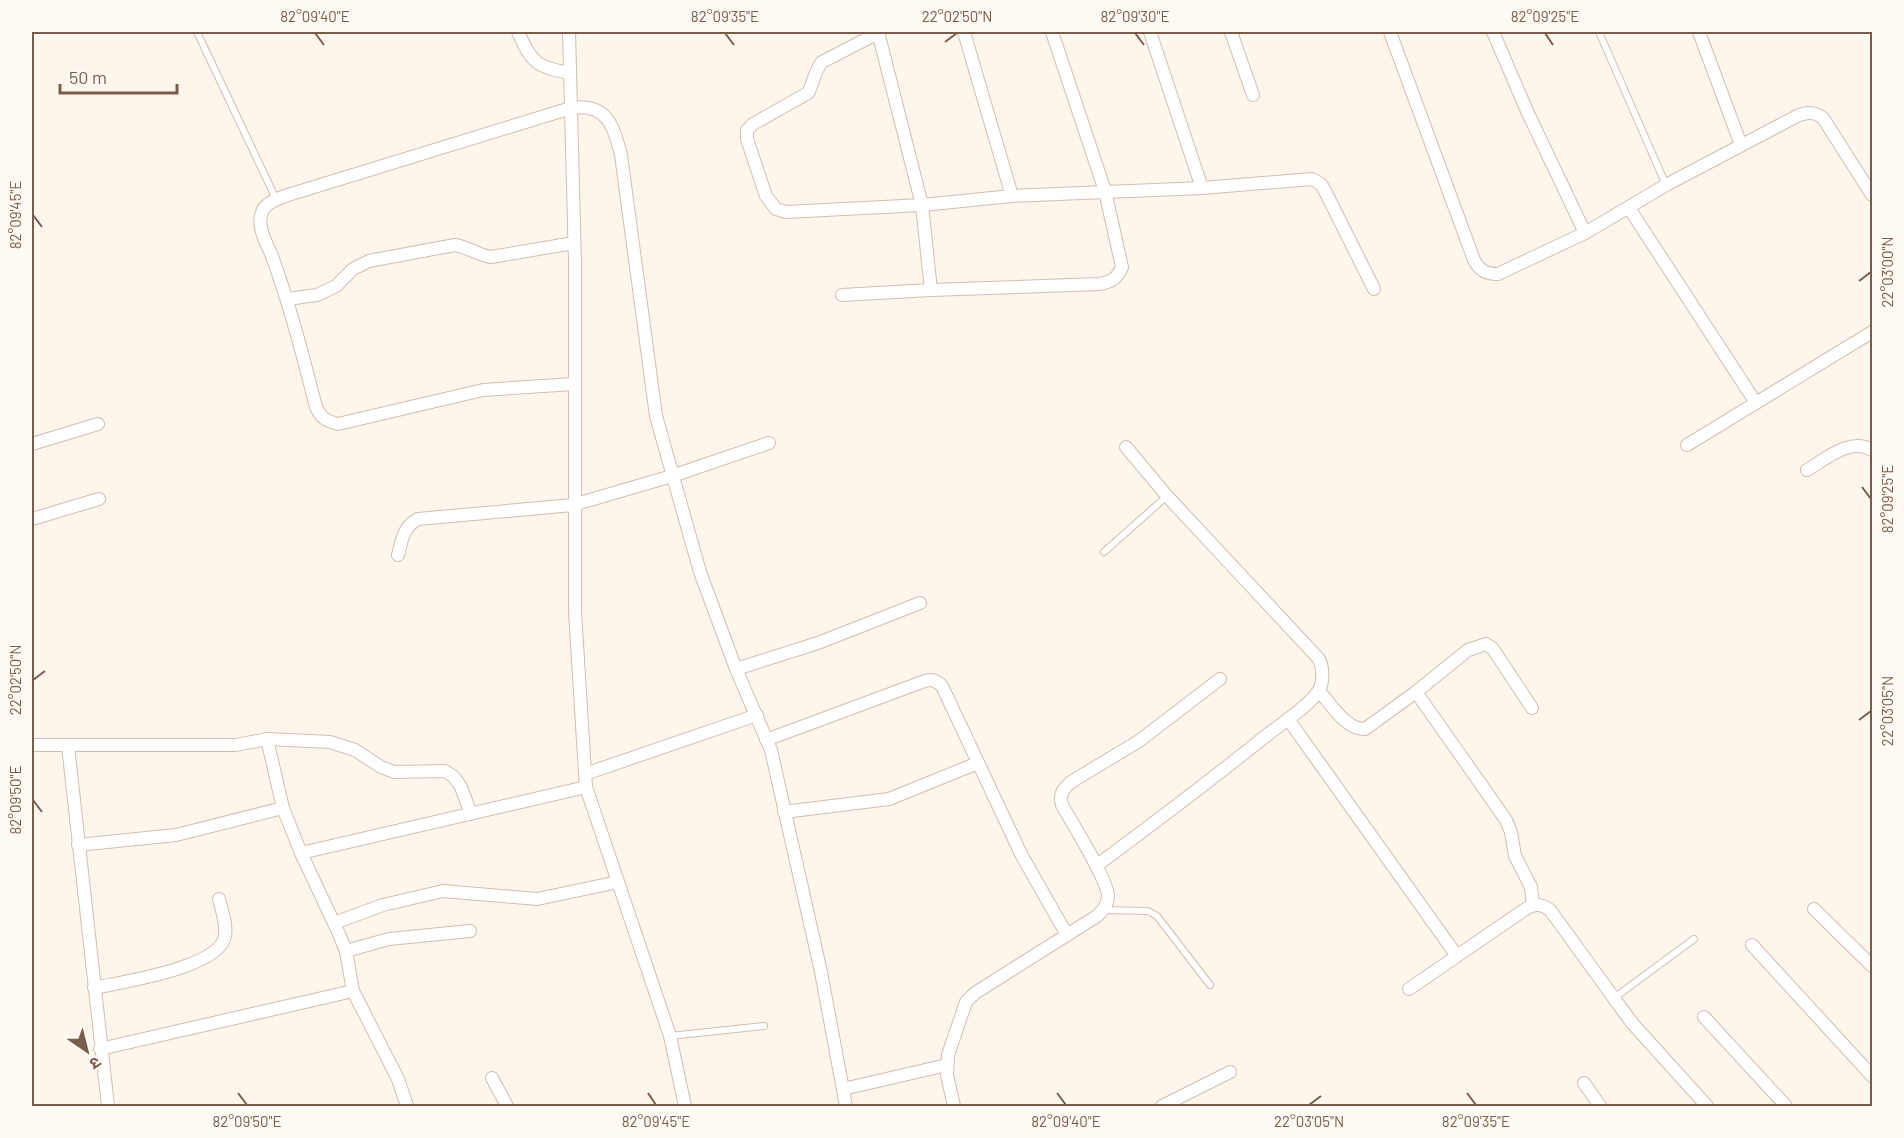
<svg xmlns="http://www.w3.org/2000/svg" width="1904" height="1138" viewBox="0 0 1904 1138" font-family="Barlow,'Noto Sans Devanagari',sans-serif">
<style>
.lines{fill:none;stroke-linecap:round;stroke-linejoin:round}
.lane-casing{stroke:#d1beb0;stroke-width:8}
.street-casing{stroke:#d1beb0;stroke-width:14}
.lane{stroke:#fff;stroke-width:6}
.street{stroke:#fff;stroke-width:12}
.ticks{fill:none;stroke:#7a5c4d;stroke-width:2}
.neatline{fill:none;stroke:#7a5c4d;stroke-width:2}
.ticks-label{font-size:15px;text-anchor:middle;fill:#7a5c4d}
</style>
<rect width="100%" height="100%" fill="#fdf6ec"/>
<g class="lines">
<g class="lane-casing">
<g id="lane">
<polyline points="197,32 276,199"/>
<polyline points="1599,32 1666,185"/>
<polyline points="1104,552 1167,496"/>
<polyline points="1103,910 1148,911 1157,916 1210,985"/>
<polyline points="1614,998 1694,939"/>
<polyline points="670,1036 764,1026"/>
</g>
</g>
<g class="street-casing">
<g id="street">
<path d="M518 32C532 63 536 67 570 73"/>
<polyline points="569,32 575,262 575,611 585,774 586,787 670,1036 685,1106"/>
<polyline points="878,32 922,205 931,290"/>
<path d="M880 32 822 62C814 72 814 82 808 93L753 124 747 130V139L766 196 776 209 786 212 922 205 1012 196 1202 188 1312 179 1321 184 1325 191 1374 289"/>
<polyline points="964,32 1012,196"/>
<polyline points="1150,32 1202,188"/>
<polyline points="1231,32 1253,95"/>
<path d="M1390 32 1474 260C1480 271 1486 274 1498 274L1585 233 1666 185 1799 115C1809 112 1814 112 1823 118L1872 195"/>
<polyline points="1493,32 1527,111 1585,233"/>
<polyline points="1699,32 1741,145"/>
<polyline points="1629,208 1756,403"/>
<path d="M842 295 931 290 1099 284C1111 282 1117 279 1122 267L1105 191 1052 32"/>
<path d="M288 299 317 295 336 286 353 269 369 261 455 245C468 247 478 255 491 257L574 243"/>
<path d="M574 384 483 390 338 424C326 421 321 418 316 407 303 356 290 306 272 256 267 244 256 226 262 212 265 203 279 198 288 195L571 108C608 103 613 126 621 155L656 416 700 572 736 669 771 750 821 972 846 1106"/>
<polyline points="32,444 98,424"/>
<polyline points="1687,445 1872,332"/>
<path d="M1807 470C1826 459 1850 437 1872 450"/>
<polyline points="32,519 99,499"/>
<path d="M398 555C402 540 403 527 418 519L573 505 672 476 769 443"/>
<polyline points="736,669 818,643 920,603"/>
<path d="M1319 691C1331 704 1346 730 1365 729L1416 692 1468 650 1486 644 1493 649 1532 708"/>
<polyline points="1416,692 1506,820 1511,832 1515,856 1531,887 1533,905"/>
<polyline points="1288,719 1457,956"/>
<polyline points="267,739 283,808 301,853 339,934 346,951 353,991 398,1079 407,1106"/>
<path d="M766 740 922 682C930 679 935 679 942 686L1022 856 1067 935"/>
<polyline points="32,745 236,745 267,739 330,742 355,750 381,767 394,772 445,771 454,777 461,787 471,814"/>
<polyline points="68,746 108,1106"/>
<polyline points="585,774 757,715"/>
<polyline points="784,812 889,799 978,763"/>
<polyline points="78,845 176,835 283,808"/>
<polyline points="301,853 586,787"/>
<path d="M1096 866C1154 823 1211 780 1267 735 1280 725 1312 704 1319 690 1324 681 1323 667 1319 659L1167 496 1126 447"/>
<polyline points="1814,909 1872,966"/>
<polyline points="334,923 383,905 443,891 537,899 618,882"/>
<polyline points="1752,945 1872,1076"/>
<polyline points="346,951 389,939 470,931"/>
<path d="M94 988C121 982 220 968 225 936 227 925 222 911 219 899"/>
<path d="M1409 989 1524 910C1534 904 1540 903 1550 910L1632 1023 1707 1106"/>
<polyline points="1704,1017 1786,1106"/>
<polyline points="100,1049 353,991"/>
<polyline points="492,1078 507,1106"/>
<polyline points="1584,1083 1600,1106"/>
<polyline points="843,1089 947,1065"/>
<path d="M954 1106 947 1075 948 1055 966 1002 975 993 1097 916C1102 911 1108 905 1108 896 1107 878 1072 823 1062 805 1059 794 1063 789 1071 782L1139 741 1220 679"/>
<polyline points="1162,1106 1230,1072"/>
</g>
</g>
<use href="#lane" class="lane"/>
<use href="#street" class="street"/>
</g>
<path class="ticks" d="M315 33 324 45M725 33 734 45M1135 33 1144 45M1545 33 1553 45M945 42 957 33M33 215 42 227M1859 281 1871 272M1862 487 1871 499M33 680 45 671M1859 720 1871 711M33 800 42 812M238 1093 247 1105M648 1093 656 1105M1057 1093 1066 1105M1467 1093 1476 1105M1309 1105 1321 1096"/>
<rect width="1904" height="1138" fill="none" stroke="#fffaf3" stroke-width="66"/>
<g transform="translate(87 1051) rotate(145)" stroke="#fffaf3" stroke-width="4.5" paint-order="stroke">
<path d="M0-4.5L10 22L0 15L-10 22Z" fill="#7a5c4d"/>
<text y="-9" font-size="16" font-weight="bold" text-anchor="middle" fill="#7a5c4d">उ</text>
</g>
<path d="M60 84v9h117v-9" fill="none" stroke="#7a5c4d" stroke-width="3"/>
<text x="69" y="84" font-size="18" fill="#7a5c4d" stroke="#fffaf3" stroke-width="4.5" paint-order="stroke">50 m</text>
<rect x="33" y="33" width="1838" height="1072" class="neatline"/>
<g class="ticks-label">
<text x="315" y="22">82°09'40"E</text>
<text x="725" y="22">82°09'35"E</text>
<text x="957" y="22">22°02'50"N</text>
<text x="1135" y="22">82°09'30"E</text>
<text x="1545" y="22">82°09'25"E</text>
<text transform="translate(16 215) rotate(-90)" y="5">82°09'45"E</text>
<text transform="translate(1888 272) rotate(-90)" y="5">22°03'00"N</text>
<text transform="translate(1888 499) rotate(-90)" y="5">82°09'25"E</text>
<text transform="translate(16 680) rotate(-90)" y="5">22°02'50"N</text>
<text transform="translate(1888 711) rotate(-90)" y="5">22°03'05"N</text>
<text transform="translate(16 800) rotate(-90)" y="5">82°09'50"E</text>
<text x="247" y="1127">82°09'50"E</text>
<text x="656" y="1127">82°09'45"E</text>
<text x="1066" y="1127">82°09'40"E</text>
<text x="1309" y="1127">22°03'05"N</text>
<text x="1476" y="1127">82°09'35"E</text>
</g>
</svg>
